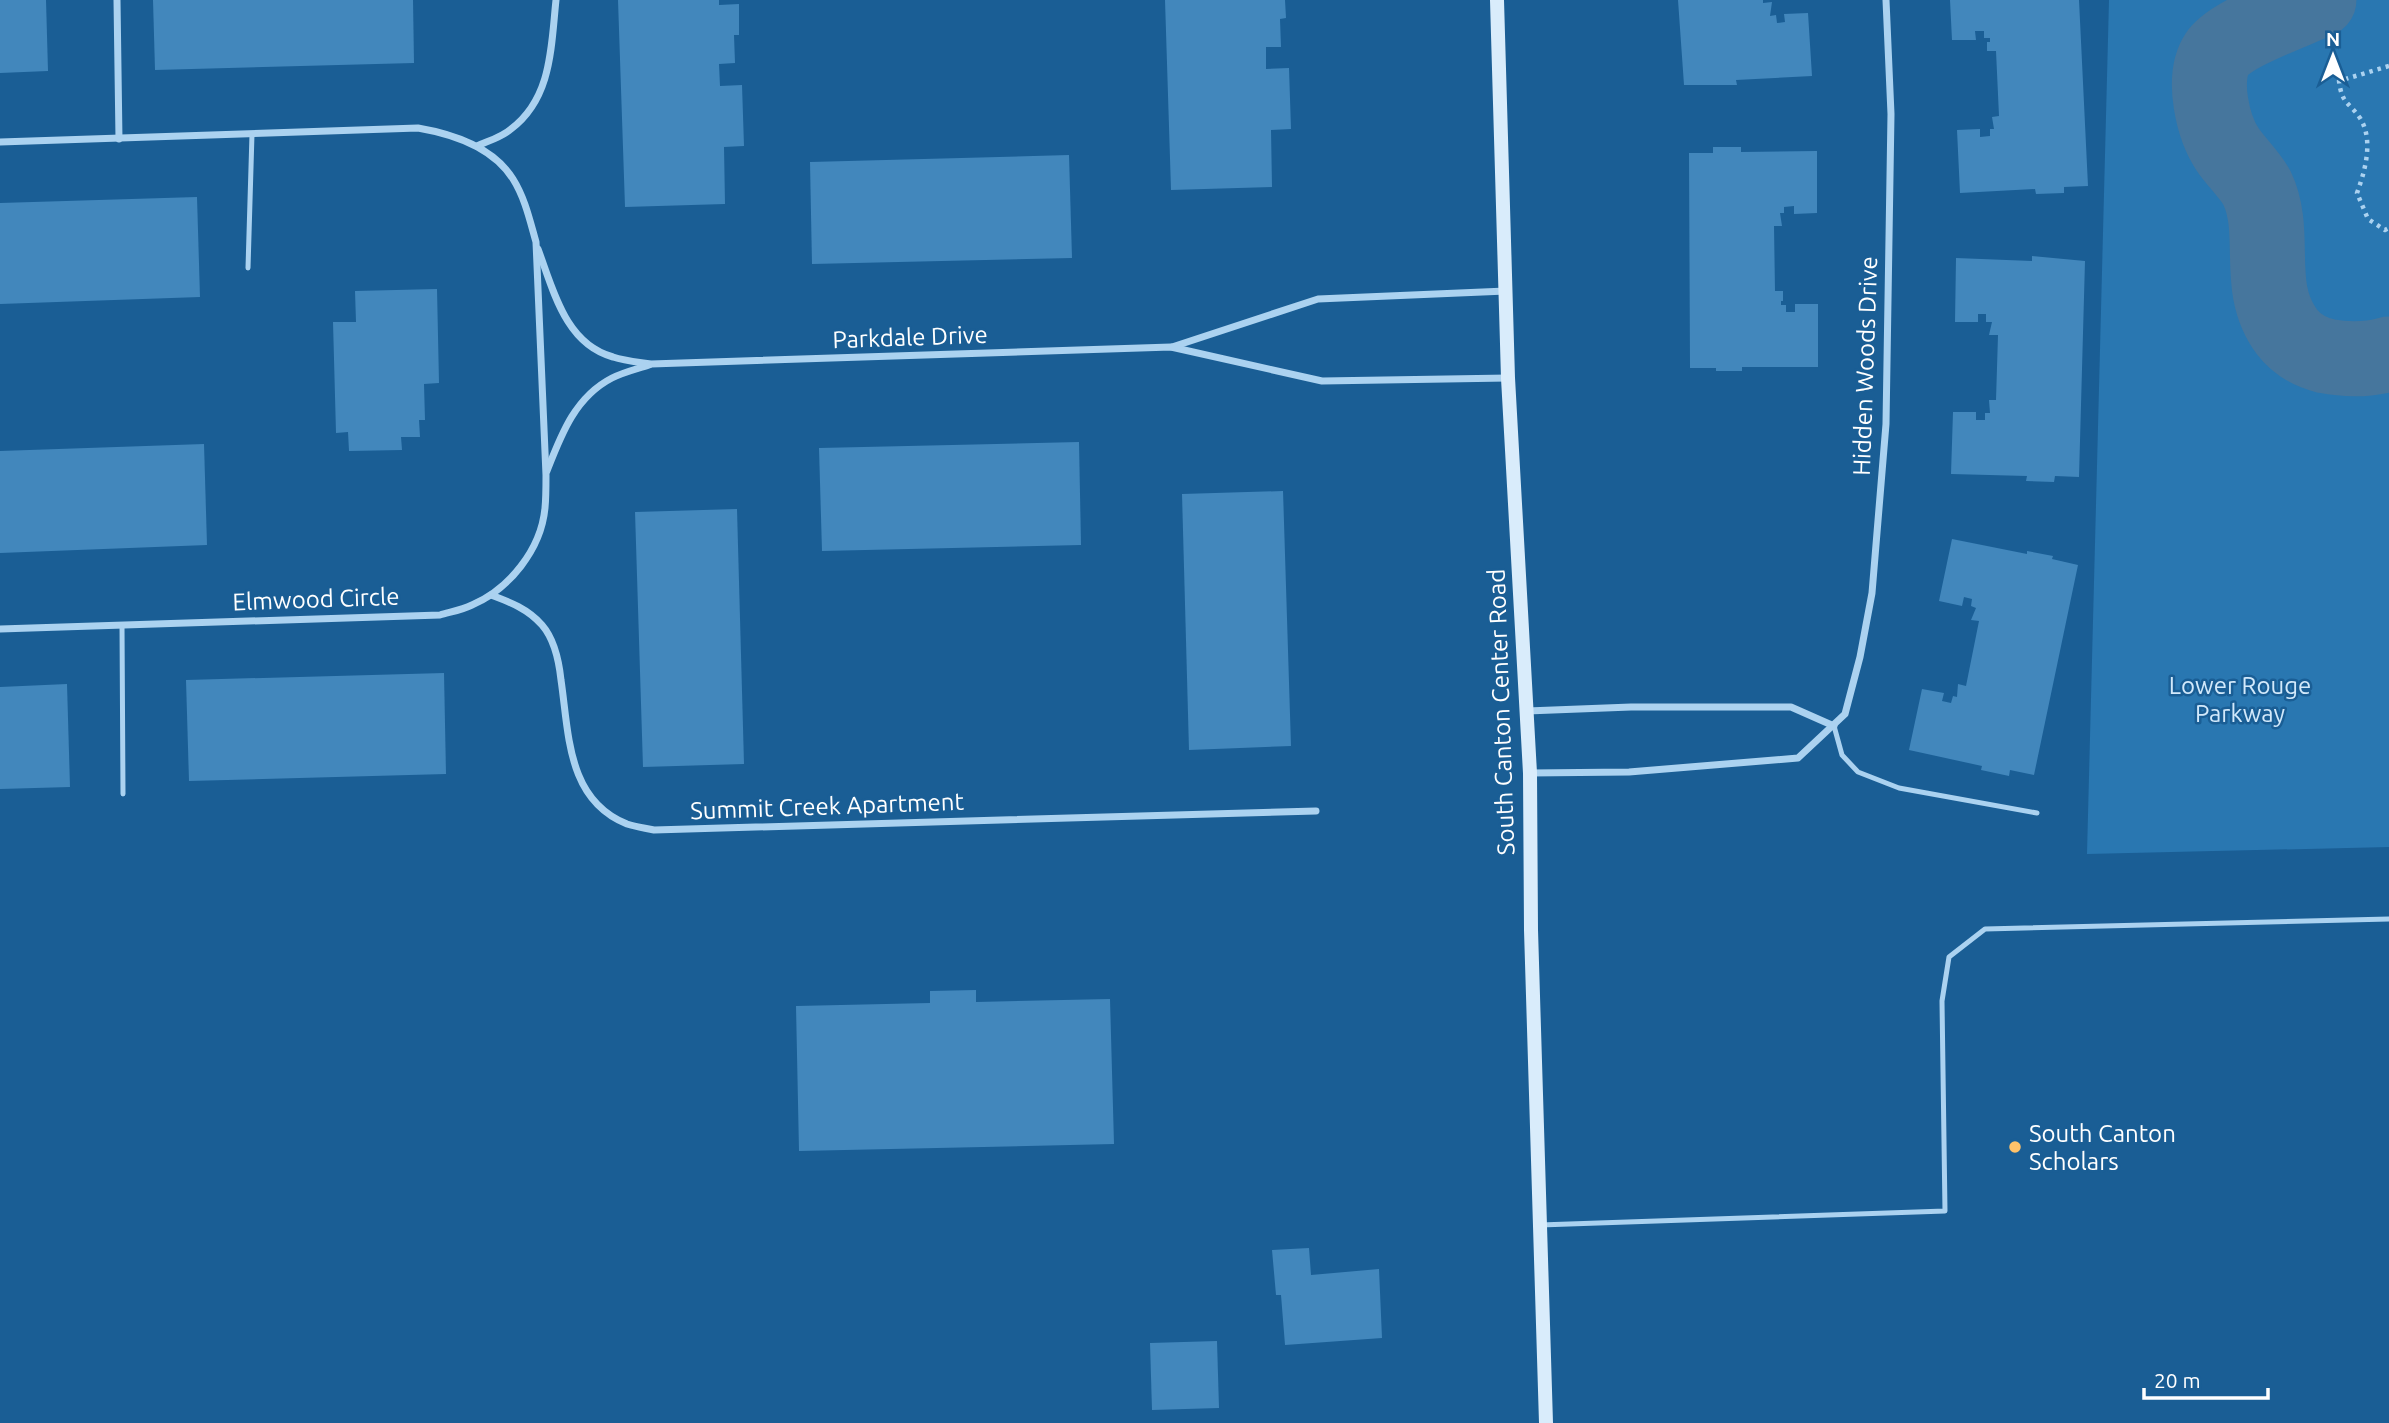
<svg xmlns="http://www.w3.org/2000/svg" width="2389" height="1423" viewBox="0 0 2389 1423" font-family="Ubuntu,sans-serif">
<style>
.green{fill:#2977b1}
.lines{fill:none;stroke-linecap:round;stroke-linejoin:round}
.river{stroke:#46769d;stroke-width:75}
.building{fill:#4287bc}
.path{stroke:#abd2f0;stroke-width:4.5;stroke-dasharray:3.5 5;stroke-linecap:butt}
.lane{stroke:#abd2f0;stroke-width:5}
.street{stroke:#abd2f0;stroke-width:7}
.secondary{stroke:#d9ecfb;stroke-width:14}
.poi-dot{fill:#ffc26a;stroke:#1a5e95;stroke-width:2.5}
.labels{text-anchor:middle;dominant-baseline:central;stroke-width:5;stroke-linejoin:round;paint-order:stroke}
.street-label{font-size:24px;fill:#fff;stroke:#1a5e95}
.park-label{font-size:24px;fill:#d2e9fb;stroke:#1a5e95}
.poi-label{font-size:24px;fill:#fff;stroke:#1a5e95;text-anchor:start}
</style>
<rect width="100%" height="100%" fill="#1a5e95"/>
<polygon class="green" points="2109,0 2389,0 2389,847 2087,854"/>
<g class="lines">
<path class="river" d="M2319 0C2296 11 2229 34 2217 54 2201 78 2213 128 2228 150 2237 163 2250 175 2257 188 2279 234 2253 287 2287 332 2297 345 2310 352 2326 356 2347 360 2368 360 2389 354"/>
</g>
<g class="building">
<polygon points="0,0 46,0 48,71 0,73"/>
<polygon points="153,0 413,0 414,63 155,70"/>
<polygon points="618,0 719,0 719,5 739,4 739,35 734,35 735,63 719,64 720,86 742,85 744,146 724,147 725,204 625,207"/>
<polygon points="1165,0 1285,0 1286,18 1280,19 1281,47 1266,47 1266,69 1289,68 1291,129 1271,130 1272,187 1171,190"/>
<polygon points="1678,0 1763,0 1763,3 1772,2 1770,16 1776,15 1777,23 1785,22 1784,14 1808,13 1812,76 1736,80 1737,85 1684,85"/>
<polygon points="1950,0 2079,0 2088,186 2064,187 2064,193 2036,194 2035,189 1960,193 1957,130 1980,129 1980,137 1990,136 1990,129 1994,129 1992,117 1999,116 1996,51 1987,51 1987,42 1990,42 1990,38 1984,38 1984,31 1975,31 1976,40 1952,40"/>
<polygon points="1713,147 1741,147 1741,152 1817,151 1817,213 1794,214 1794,206 1784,207 1784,213 1780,213 1782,226 1774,226 1775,291 1783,291 1783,301 1781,301 1781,305 1786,305 1786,312 1795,312 1795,304 1818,304 1818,367 1742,367 1742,371 1716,371 1716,368 1690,368 1689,153 1713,153"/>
<polygon points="1069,155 1072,258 812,264 810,162"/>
<polygon points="197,197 200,297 0,304 0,203"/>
<polygon points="2032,256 2085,261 2079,477 2055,476 2054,482 2026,481 2027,476 1951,474 1953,412 1976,412 1976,420 1985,420 1985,413 1990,413 1989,400 1996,400 1998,335 1989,335 1992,322 1986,322 1986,314 1978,314 1978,322 1955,322 1956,258 2032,261"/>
<polygon points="437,289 439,383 424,384 425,420 419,420 420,437 401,437 402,450 349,451 348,432 336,433 333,322 356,322 355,291"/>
<polygon points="1079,442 1081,545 822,551 819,448"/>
<polygon points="204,444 207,545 0,553 0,451"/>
<polygon points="1283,491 1291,746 1189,750 1182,494"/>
<polygon points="737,509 744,764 643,767 635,512"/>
<polygon points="1952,539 2027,554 2027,551 2053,556 2052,559 2078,565 2034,775 2010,770 2009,776 1981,770 1982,766 1909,750 1922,689 1944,693 1942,701 1951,703 1953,696 1957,697 1958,684 1966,686 1979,621 1971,620 1976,608 1971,606 1972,599 1964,597 1962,606 1939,601"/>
<polygon points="444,673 446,774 189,781 186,680"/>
<polygon points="67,684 70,787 0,789 0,687"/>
<polygon points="976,990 976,1002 1110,999 1114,1144 799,1151 796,1006 930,1003 930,991"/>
<polygon points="1309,1248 1311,1275 1379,1269 1382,1338 1285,1345 1281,1295 1276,1295 1272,1250"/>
<polygon points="1217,1341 1219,1408 1152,1410 1150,1343"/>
</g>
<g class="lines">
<path class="path" d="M2389 66 2339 81C2342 104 2348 101 2360 118 2374 140 2365 171 2357 193L2368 219 2385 230 2389 228"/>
<g class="lane">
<polyline points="248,268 252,134"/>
<polyline points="122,625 123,794"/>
<polyline points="1834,726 1842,755 1858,772 1899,788 2037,813"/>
<polyline points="1540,1225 1945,1211 1942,1001 1949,957 1985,929 2389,919"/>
</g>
<g class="street">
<polyline points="117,0 119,139"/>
<path d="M0 142 418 128C453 134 493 147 513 179 525 198 530 221 536 242L546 475C546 486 546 498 545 508 541 550 509 589 472 605 462 610 450 612 440 615L0 629"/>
<path d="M477 146C488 141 502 137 511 129 552 98 551 47 556 0"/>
<path d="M538 249C553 289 565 344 613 357 625 361 638 362 651 364L1171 347 1322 381 1508 378"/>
<polyline points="1172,347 1318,299 1506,291"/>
<path d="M547 471C561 435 575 397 612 378 624 372 637 369 649 365"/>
<path d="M491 595C510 602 528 609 542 625 555 640 559 661 561 680 569 734 567 800 627 824 636 827 645 828 654 830L1316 811"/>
<polyline points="1527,711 1631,707 1791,707 1834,726"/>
<polyline points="1530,773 1629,772 1798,758 1845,714 1860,657 1872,593 1886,424 1891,114 1886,0"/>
</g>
<polyline class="secondary" points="1497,0 1508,378 1530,773 1531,930 1546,1423"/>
</g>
<circle class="poi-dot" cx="2015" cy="1147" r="7"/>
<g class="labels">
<g class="street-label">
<text transform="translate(910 337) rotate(-2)">Parkdale Drive</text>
<text transform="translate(1865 366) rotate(-88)">Hidden Woods Drive</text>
<text transform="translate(316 599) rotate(-2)">Elmwood Circle</text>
<text transform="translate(1501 712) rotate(-92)">South Canton Center Road</text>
<text transform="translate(827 806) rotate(-2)">Summit Creek Apartment</text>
</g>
<g class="park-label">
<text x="2240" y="685">Lower Rouge<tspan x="2240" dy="28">Parkway</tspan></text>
</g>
<g class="poi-label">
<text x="2029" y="1133">South Canton<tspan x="2029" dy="28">Scholars</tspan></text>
</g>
</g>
<g transform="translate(2333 56)" stroke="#1a5e95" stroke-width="5" paint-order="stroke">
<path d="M0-5L12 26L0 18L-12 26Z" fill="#ffffff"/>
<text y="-10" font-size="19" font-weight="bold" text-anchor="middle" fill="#ffffff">N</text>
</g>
<path d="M2144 1388v10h124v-10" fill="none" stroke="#ffffff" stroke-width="3.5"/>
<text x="2154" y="1388" font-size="21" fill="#ffffff" stroke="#1a5e95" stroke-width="5" paint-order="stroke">20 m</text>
</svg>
